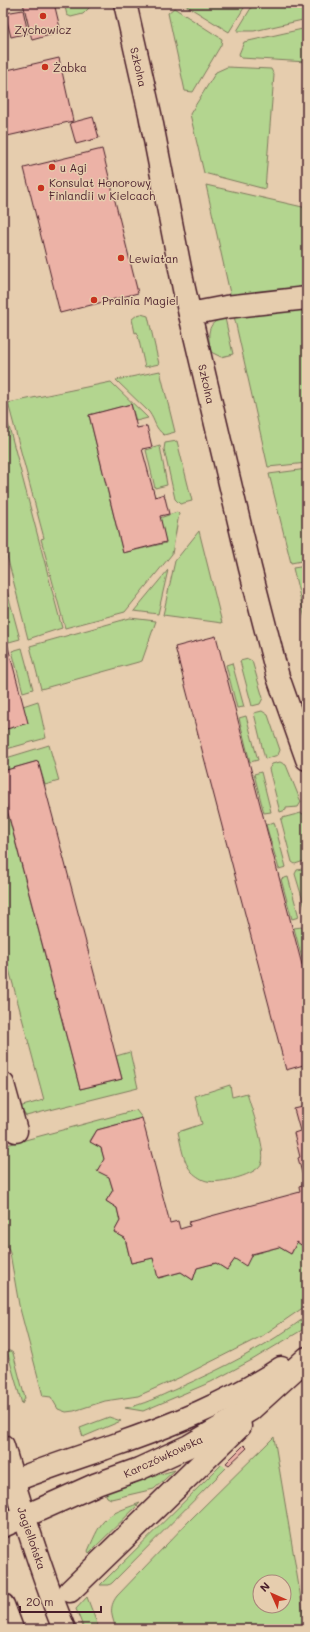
<svg xmlns="http://www.w3.org/2000/svg" width="310" height="1632" viewBox="0 0 310 1632" font-family="Mali,sans-serif">
<style>
.green{fill:#b3d58f;stroke:#7e7a5d;fill-rule:evenodd}
.building{fill:#ecb2a6;stroke:#4a1f2b}
.lines{fill:none;stroke-linecap:round;stroke-linejoin:round}
.minor-casing{stroke:#4a1f2b;stroke-width:25}
.minor{stroke:#e6cdae;stroke-width:22}
.poi-dot{fill:#c8321e;stroke:#e6cdae;stroke-width:1.5}
.labels{text-anchor:middle;dominant-baseline:central;stroke-width:3;stroke-linejoin:round;paint-order:stroke}
.poi-label{font-size:11px;fill:#4a1f2b;stroke:#e6cdae;text-anchor:start}
.street-label{font-size:11px;fill:#4a1f2b;stroke:#e6cdae}
</style>
<rect width="100%" height="100%" fill="#e6cdae"/>
<filter id="ink" filterUnits="userSpaceOnUse"><feTurbulence type="fractalNoise" baseFrequency=".025" numOctaves="2"/><feDisplacementMap in="SourceGraphic" scale="8" xChannelSelector="R" yChannelSelector="G"/><feConvolveMatrix kernelMatrix="1 2 1 2 8 2 1 2 1" color-interpolation-filters="sRGB"/></filter>
<g filter="url(#ink)">
<g class="green">
<polygon points="64,3 92,3 92,5 83,14 71,17 67,15"/>
<polygon points="182,3 247,3 229,32"/>
<polygon points="254,3 307,3 307,19 254,31 237,31"/>
<polygon points="174,8 222,39 221,45 193,92 185,91 168,13"/>
<polygon points="307,28 307,62 241,58 239,54 244,42"/>
<polygon points="227,67 271,69 274,75 265,189 204,173 190,114 216,72"/>
<polygon points="206,185 307,208 307,293 231,298"/>
<polygon points="307,308 307,463 268,467 234,316"/>
<polygon points="141,314 148,316 159,364 145,367 137,332 135,333 132,319 137,315"/>
<path d="M225 318 233 354 221 357 211 352C208 338 205 321 225 318Z"/>
<path d="M160 371 175 432 164 435C154 427 156 422 149 412L116 380Z"/>
<polygon points="111,382 148,418 136,421 131,404 89,415 123,553 166,543 160,518 177,512 179,514 172,554 125,612 65,628 41,539 44,538 8,403"/>
<polygon points="3,404 62,628 28,639 3,540"/>
<polygon points="177,441 192,501 180,504 175,499 164,449 165,443"/>
<polygon points="160,446 167,485 155,488 146,450"/>
<polygon points="307,469 307,560 291,563 269,474"/>
<polygon points="199,531 222,623 163,615 175,561"/>
<polygon points="307,566 307,627 293,568"/>
<polygon points="168,570 158,614 134,611"/>
<polygon points="7,591 20,639 9,642 3,618 3,592"/>
<polygon points="130,618 156,621 142,661 41,689 30,646"/>
<polygon points="22,648 33,689 23,692 12,651"/>
<polygon points="248,659 252,661 263,698 260,704 252,706 240,661"/>
<polygon points="232,663 244,707 237,708 226,665"/>
<polygon points="38,701 46,738 3,750 3,730 28,723 23,706"/>
<polygon points="262,711 268,715 280,750 278,755 265,759 254,713"/>
<polygon points="246,716 258,760 250,762 239,718"/>
<polygon points="49,745 59,781 45,785 38,761 3,771 3,759"/>
<polygon points="280,762 286,765 301,802 298,807 286,808 286,810 280,812 269,769 272,764"/>
<polygon points="261,772 271,812 264,813 254,774"/>
<polygon points="3,795 80,1089 122,1079 116,1056 130,1052 138,1088 26,1116 19,1107 44,1100 3,947"/>
<polygon points="301,813 307,816 307,860 295,864 292,862 281,820 282,818"/>
<polygon points="274,822 286,867 279,869 266,825"/>
<polygon points="307,868 307,914 295,874 297,870"/>
<polygon points="288,877 299,917 292,919 281,879"/>
<polygon points="302,927 307,947 307,977 294,928"/>
<path d="M230 1085 232 1097 247 1093C251 1108 266 1148 262 1162 259 1175 219 1184 207 1181 202 1180 196 1176 192 1172 183 1163 181 1144 178 1132L202 1124 195 1096Z"/>
<polygon points="136,1110 142,1118 97,1130 90,1141 101,1148 113,1190 106,1201 117,1208 120,1221 114,1232 125,1238 131,1263 153,1258 159,1278 181,1272 193,1280 197,1268 216,1263 227,1270 235,1259 279,1247 291,1254 297,1242 307,1249 307,1305 262,1336 183,1376 138,1396 105,1401 74,1411 66,1412 58,1409 51,1397 43,1396 19,1305 10,1253 3,1238 3,1146"/>
<path d="M307 1316V1327L252 1360 211 1382 143 1411 125 1408C143 1405 160 1396 176 1389 222 1369 267 1346 307 1316Z"/>
<polygon points="7,1351 10,1351 13,1353 25,1398 22,1404"/>
<polygon points="109,1417 121,1421 83,1437 80,1428"/>
<path d="M274 1437 306 1629H116C112 1616 108 1608 117 1596L190 1520ZM260 1582H284V1606H260Z"/>
<polygon points="222,1464 226,1468 112,1583 109,1585 100,1585"/>
<polygon points="175,1470 154,1489 111,1499 107,1497 104,1490"/>
<path d="M140 1503 89 1553 88 1551C103 1516 104 1516 140 1503Z"/>
<polygon points="87,1597 99,1629 84,1629 76,1609"/>
</g>
<g class="building">
<polygon points="23,3 54,3 61,32 32,40"/>
<polygon points="23,10 28,33 11,37 5,13"/>
<polygon points="59,58 73,121 3,137 3,71"/>
<polygon points="93,117 99,138 76,144 70,123"/>
<polygon points="102,149 138,293 60,313 24,168"/>
<polygon points="131,404 137,428 147,426 152,447 142,449 155,497 164,494 169,514 160,516 166,542 123,553 89,415"/>
<polygon points="3,628 28,723 3,730"/>
<polygon points="216,636 307,984 307,1064 286,1070 175,647"/>
<polygon points="38,761 122,1079 80,1089 3,794 3,771"/>
<polygon points="307,1106 307,1249 297,1242 291,1254 279,1247 252,1254 246,1266 235,1259 227,1270 216,1263 197,1268 193,1280 181,1272 158,1278 153,1258 131,1263 125,1238 114,1232 120,1221 117,1208 106,1201 113,1190 109,1177 97,1171 104,1159 101,1148 90,1142 97,1130 142,1118 170,1223 178,1221 180,1229 190,1226 189,1222 300,1192 299,1186 305,1184 298,1158 300,1157 294,1133 300,1131 294,1109"/>
<polygon points="244,1445 247,1448 229,1465 226,1463"/>
</g>
<g class="lines">
<g class="minor-casing">
<g id="minor">
<polyline points="125,3 150,114 184,289 250,568 278,677 307,759"/>
<polyline points="190,314 226,307 307,298"/>
<polyline points="3,1084 16,1131"/>
<path d="M3 1446C21 1508 40 1570 64 1629"/>
<path d="M3 1485C39 1470 76 1458 112 1446 170 1426 231 1402 281 1368"/>
<polyline points="3,1526 97,1484 139,1469 189,1446 250,1410 307,1358"/>
<polyline points="70,1591 240,1426"/>
<polyline points="3,1605 12,1629"/>
</g>
</g>
<use href="#minor" class="minor"/>
</g>
</g>
<g class="poi-dot">
<circle cx="43" cy="16" r="4"/>
<circle cx="45" cy="67" r="4"/>
<circle cx="52" cy="167" r="4"/>
<circle cx="41" cy="188" r="4"/>
<circle cx="121" cy="258" r="4"/>
<circle cx="94" cy="300" r="4"/>
</g>
<g class="labels">
<g class="poi-label">
<text x="43" y="29" text-anchor="middle">Zychowicz</text>
<text x="53" y="67">Żabka</text>
<text x="60" y="167">u Agi</text>
<text x="49" y="182">Konsulat Honorowy<tspan x="49" dy="13">Finlandii w Kielcach</tspan></text>
<text x="129" y="258">Lewiatan</text>
<text x="102" y="300">Pralnia Magiel</text>
</g>
<g class="street-label">
<text transform="translate(139 67) rotate(77)">Szkolna</text>
<text transform="translate(207 384) rotate(77)">Szkolna</text>
<text transform="translate(163 1456) rotate(-25)">Karczówkowska</text>
<text transform="translate(32 1538) rotate(71)">Jagiellońska</text>
</g>
</g>
<rect width="310" height="1632" fill="none" stroke="#e6cdae" stroke-width="16"/>
<rect x="8" y="8" width="294" height="1616" fill="none" stroke="#4a1f2b" stroke-width="1.5" filter="url(#ink)"/>
<g transform="translate(272 1594) rotate(315)"><circle r="19" fill="#e6cdae" stroke="#a8877a"/>
<path d="M0-3L7 15L0 10L-7 15Z" fill="#c8321e"/>
<text y="-6" font-size="11" font-weight="bold" text-anchor="middle" fill="#4a1f2b">N</text>
</g>
<path d="M20 1606v6h81v-6" fill="none" stroke="#4a1f2b" stroke-width="2"/>
<text x="26" y="1606" font-size="12" fill="#4a1f2b" stroke="#e6cdae" stroke-width="3" paint-order="stroke">20 m</text>
</svg>
